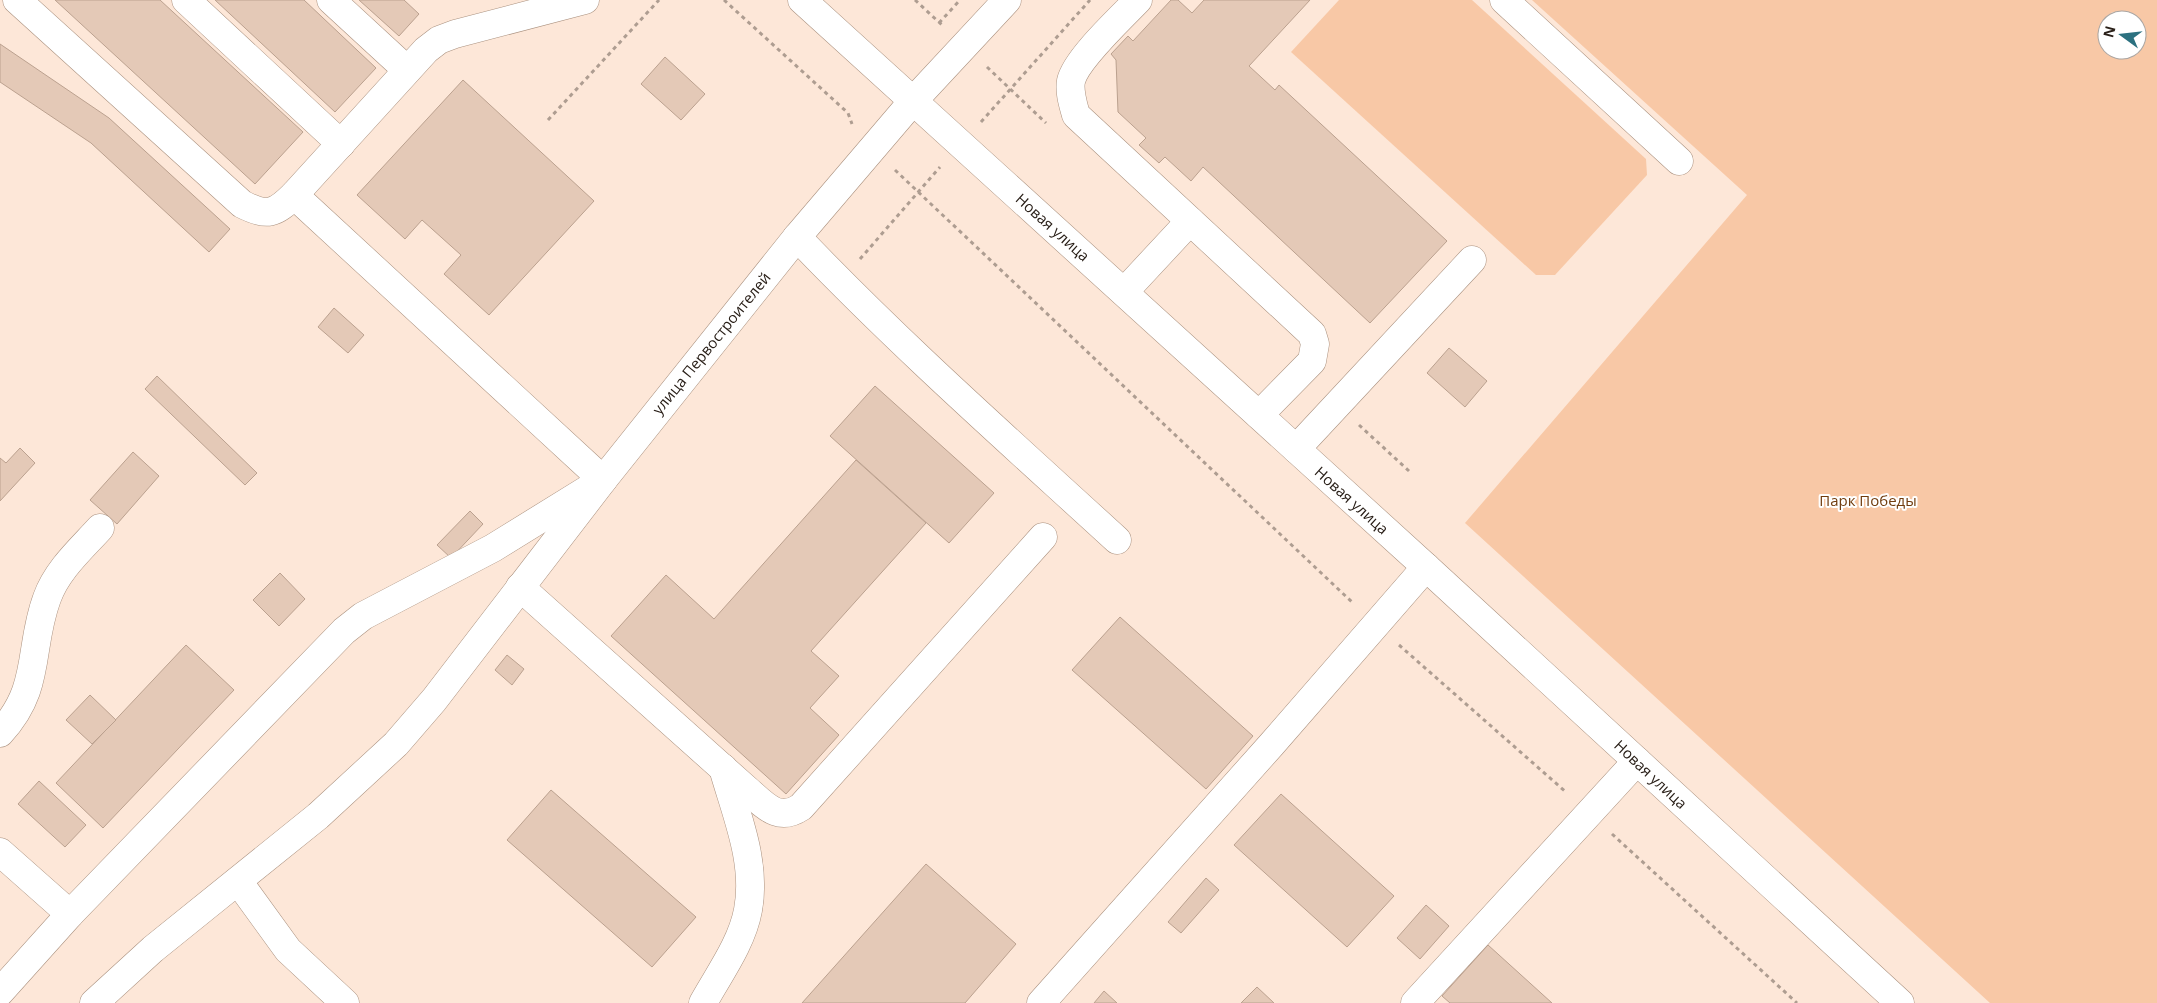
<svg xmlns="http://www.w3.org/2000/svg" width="2157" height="1003" viewBox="0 0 2157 1003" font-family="'Open Sans',sans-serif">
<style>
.green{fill:#f8c8a6;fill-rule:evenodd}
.building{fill:#e4c9b7;stroke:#bba18f}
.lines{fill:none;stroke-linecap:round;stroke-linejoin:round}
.minor-casing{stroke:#aa917f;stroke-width:29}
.path{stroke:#ae9d91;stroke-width:3;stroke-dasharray:4 4;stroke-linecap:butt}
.minor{stroke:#fff;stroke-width:28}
.labels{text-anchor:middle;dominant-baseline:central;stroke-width:4;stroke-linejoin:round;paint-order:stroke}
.street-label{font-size:15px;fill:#2a2019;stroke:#fff}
.park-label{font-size:15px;fill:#713d0f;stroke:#fff}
</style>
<rect width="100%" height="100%" fill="#fde7d8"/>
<g class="green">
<polygon points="1339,0 1472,0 1646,159 1647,175 1555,275 1536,275 1291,52"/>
<path d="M1532 0H2157V1003H1990L1465 523 1747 195ZM2107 20H2137V50H2107Z"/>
</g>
<g class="building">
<polygon points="55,0 160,0 303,132 255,184"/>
<polygon points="215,0 304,0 376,68 335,112"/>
<polygon points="359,0 404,0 419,14 399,36"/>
<polygon points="1171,0 1178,0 1192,13 1204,0 1310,0 1249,66 1275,90 1279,85 1447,241 1370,323 1203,167 1191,181 1165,157 1159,163 1139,145 1146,138 1118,112 1116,60 1111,54 1128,36 1133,41"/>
<polygon points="0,44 109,118 230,229 209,252 91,143 0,82"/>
<polygon points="665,57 705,94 681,120 641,84"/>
<polygon points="463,80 594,201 489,315 444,274 461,255 422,220 405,239 357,195"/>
<polygon points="334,308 364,335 348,353 318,327"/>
<polygon points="1449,348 1487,381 1465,407 1427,373"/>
<polygon points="157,376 257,473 245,485 145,389"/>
<polygon points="875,386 994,493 949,543 830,436"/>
<polygon points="20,448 35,463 0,501 0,458 6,463"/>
<polygon points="133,452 159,476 117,524 90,500"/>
<polygon points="856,460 926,523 811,651 839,676 810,708 839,735 786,794 611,636 666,575 714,619"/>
<polygon points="470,511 483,524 451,558 437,545"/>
<polygon points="280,573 305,599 279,626 253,600"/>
<polygon points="1120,617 1253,736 1206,789 1072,670"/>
<polygon points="186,645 234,690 103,828 56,783"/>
<polygon points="507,655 524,669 512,685 495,670"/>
<polygon points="90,695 116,720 92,744 66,720"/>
<polygon points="39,781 86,825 65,847 18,804"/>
<polygon points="551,790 696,917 652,967 507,840"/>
<polygon points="1281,794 1394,896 1347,947 1234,845"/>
<polygon points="926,864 1016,944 965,1003 802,1003"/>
<polygon points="1206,878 1219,890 1181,933 1168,922"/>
<polygon points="1426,905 1449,926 1420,959 1397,938"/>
<polygon points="1488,945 1552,1003 1450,1003 1442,996"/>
<polygon points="1257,987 1274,1003 1241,1003"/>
<polygon points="1104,991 1117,1003 1094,1003"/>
</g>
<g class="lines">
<g class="minor-casing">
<g id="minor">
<path d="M17 0 242 204C267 217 275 214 294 195L426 50 439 40 455 34 585 0"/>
<polyline points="186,0 341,144"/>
<polyline points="331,0 407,70"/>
<polyline points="802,0 1426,567 1900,1003"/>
<path d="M1138 0C1121 18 1076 59 1071 81 1069 92 1073 104 1076 115L1312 334 1315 344 1312 361 1259 415"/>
<polyline points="1504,0 1679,161"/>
<path d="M797 237C898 343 1009 441 1117 540"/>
<polyline points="1124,292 1190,221"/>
<polyline points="1296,449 1472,260"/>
<path d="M520 587 745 788C764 804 777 823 801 807L1043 537"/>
<path d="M0 733C42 688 28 649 47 598 57 570 81 549 100 528"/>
<polyline points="0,852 70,914"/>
<polyline points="238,881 288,950 345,1003"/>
<polyline points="0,992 70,914 344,631 363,616 493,548 603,480 294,195"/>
<polyline points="94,1003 153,949 318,816 396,744 434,700 603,480 797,237 913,101 1007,0"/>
<path d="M703 1003C719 974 742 943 748 910 757 862 736 814 723 768"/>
<polyline points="1041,1003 1272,744 1426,567"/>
<polyline points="1415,1003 1637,761"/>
</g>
</g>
<g class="path">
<polyline points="724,0 848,113 852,124"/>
<polyline points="915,0 942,25"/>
<polyline points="939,23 960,0"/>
<polyline points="987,67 1046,123"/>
<polyline points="548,120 659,0"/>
<polyline points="981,122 1090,0"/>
<polyline points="895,170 1354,604"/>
<polyline points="860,259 940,167"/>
<polyline points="1359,425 1409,471"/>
<polyline points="1399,645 1567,793"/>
<polyline points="1612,834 1797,1003"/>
</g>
<use href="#minor" class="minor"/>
</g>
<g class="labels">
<g class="street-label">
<text transform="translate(1053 227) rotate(42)">Новая улица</text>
<text transform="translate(711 343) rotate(-51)">улица Первостроителей</text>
<text transform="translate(1352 500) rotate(42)">Новая улица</text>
<text transform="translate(1651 774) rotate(43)">Новая улица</text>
</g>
<g class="park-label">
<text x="1868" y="500">Парк Победы</text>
</g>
</g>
<g transform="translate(2122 35) rotate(285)"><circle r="24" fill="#ffffff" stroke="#aaa6a3"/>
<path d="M0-4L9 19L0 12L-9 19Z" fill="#2c7180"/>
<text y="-8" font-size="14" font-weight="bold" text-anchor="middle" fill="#2a2019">N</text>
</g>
</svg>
